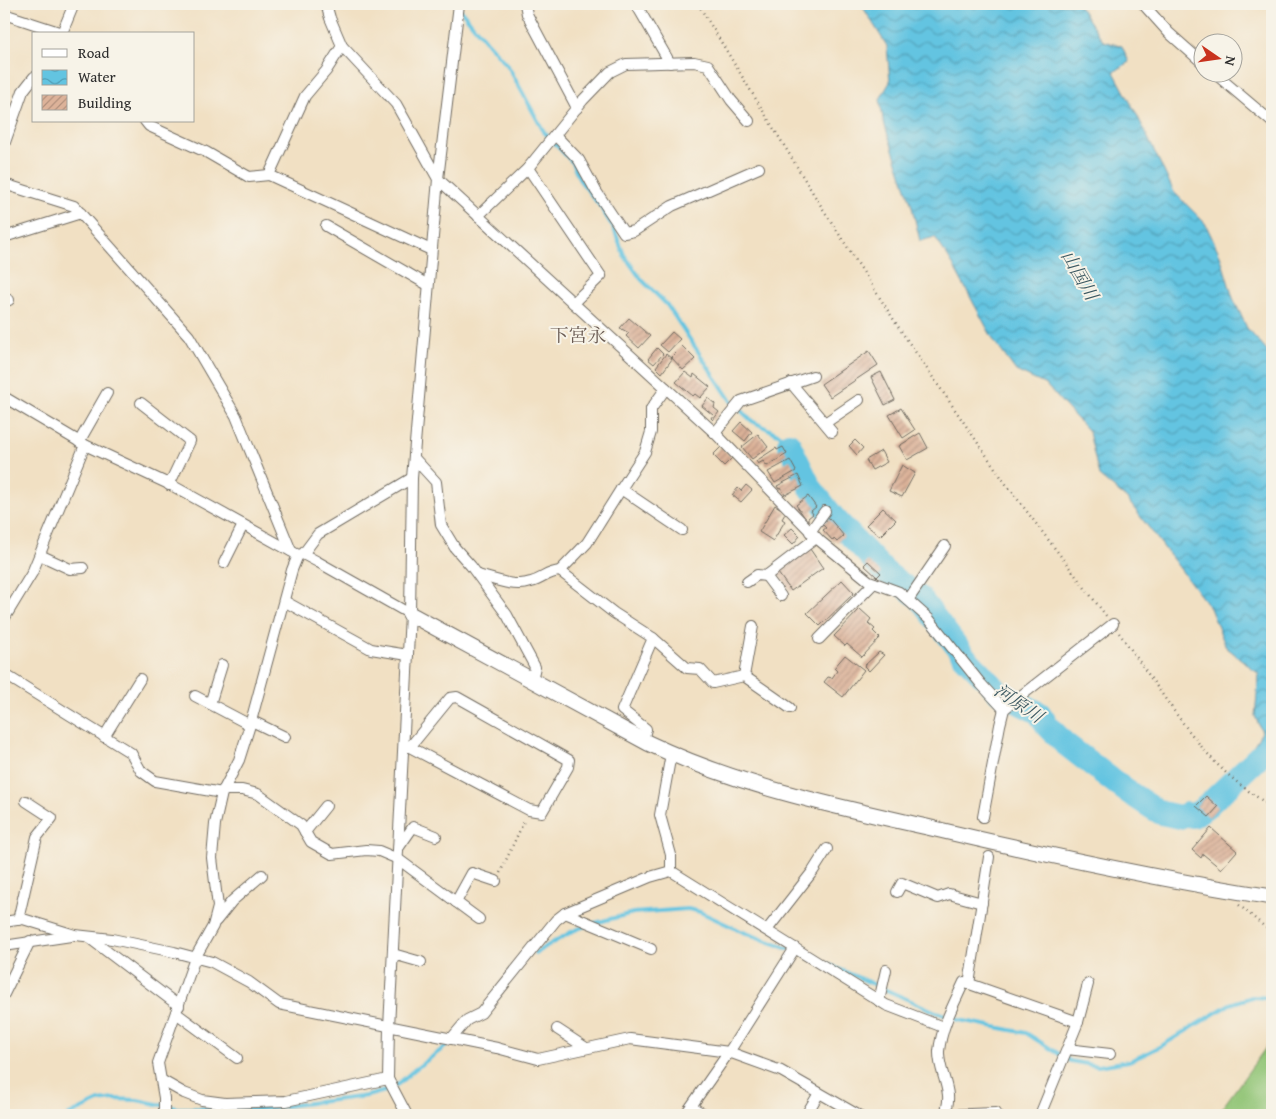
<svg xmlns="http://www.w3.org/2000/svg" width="1276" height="1119" viewBox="0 0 1276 1119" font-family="'Gentium Book Plus','Noto Serif JP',serif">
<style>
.green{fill:#90c475;stroke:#5e7850}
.water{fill:url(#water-waves);stroke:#477886}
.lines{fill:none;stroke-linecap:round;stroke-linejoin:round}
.stream{stroke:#63c4e1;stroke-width:4}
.river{stroke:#63c4e1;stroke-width:24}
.building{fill:url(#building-hatch)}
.street-casing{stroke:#706a60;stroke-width:12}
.secondary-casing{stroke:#706a60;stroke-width:17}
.path{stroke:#706a60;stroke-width:2.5;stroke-dasharray:1 4;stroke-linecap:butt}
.street{stroke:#fff;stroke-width:10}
.secondary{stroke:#fff;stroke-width:15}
.labels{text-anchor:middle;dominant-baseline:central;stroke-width:4;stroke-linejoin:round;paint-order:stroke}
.water-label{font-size:18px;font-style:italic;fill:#3c5962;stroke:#f7f3e8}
.quarter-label{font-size:19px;fill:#695a52;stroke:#f7f3e8}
</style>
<defs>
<pattern id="water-waves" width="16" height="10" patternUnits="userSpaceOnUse" patternTransform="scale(1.25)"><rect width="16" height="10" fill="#63c4e1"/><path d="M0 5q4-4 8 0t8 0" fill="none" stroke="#529fb7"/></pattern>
<pattern id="building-hatch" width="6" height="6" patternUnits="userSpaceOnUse" patternTransform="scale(1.25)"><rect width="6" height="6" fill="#dcb299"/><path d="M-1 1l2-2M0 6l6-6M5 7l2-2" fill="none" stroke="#b3917d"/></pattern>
</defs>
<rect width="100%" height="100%" fill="#f7f3e8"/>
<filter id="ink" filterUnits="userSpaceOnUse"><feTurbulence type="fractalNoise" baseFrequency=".02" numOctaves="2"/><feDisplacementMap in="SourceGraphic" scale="10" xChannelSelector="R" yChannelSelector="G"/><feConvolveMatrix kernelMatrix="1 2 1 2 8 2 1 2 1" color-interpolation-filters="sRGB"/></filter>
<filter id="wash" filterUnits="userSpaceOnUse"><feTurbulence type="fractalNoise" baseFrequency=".0096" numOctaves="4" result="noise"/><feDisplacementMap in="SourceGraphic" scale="20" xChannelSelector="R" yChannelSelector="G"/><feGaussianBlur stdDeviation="1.12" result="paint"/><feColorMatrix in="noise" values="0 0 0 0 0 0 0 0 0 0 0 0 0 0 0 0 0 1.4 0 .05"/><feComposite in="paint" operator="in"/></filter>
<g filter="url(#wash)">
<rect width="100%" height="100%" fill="#f1e0c3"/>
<polygon class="green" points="1272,1039 1272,1115 1217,1115"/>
<polygon class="water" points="861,4 1078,4 1103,41 1122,46 1129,62 1114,72 1136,113 1174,192 1205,223 1220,255 1233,298 1247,328 1272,357 1272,758 1250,751 1262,732 1255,716 1259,674 1226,647 1210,608 1127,499 1099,476 1089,432 1046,385 1016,371 994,341 953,265 935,237 920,241 911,203 883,120 880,99 890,82 887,46"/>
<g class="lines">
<g class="stream">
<polyline points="460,9 485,40 508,66 544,132 572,162 579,179 600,206 614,229 624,255 641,279 667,305 731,401 752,421 780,435 789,444"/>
<polyline points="595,923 633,913 688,909 700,912 743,932 789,949"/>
<polyline points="535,953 573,931 588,925"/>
<polyline points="828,964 936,1012 959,1020 1026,1033 1070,1061 1098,1066 1129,1061 1143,1055 1163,1045 1230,1004 1252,997 1272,998"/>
<polyline points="69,1115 99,1101 114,1099 137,1100 177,1108 253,1110 367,1096 385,1091 398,1084 414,1070 452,1042"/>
</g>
<polyline class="river" points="789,444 810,487 834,518 884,571 920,598 964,656 999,692 1039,713 1047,725 1064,743 1125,790 1151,807 1161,813 1180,817 1187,814 1193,816 1207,806 1272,744"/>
</g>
<g id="blocks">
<g class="building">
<polygon points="629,318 650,336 639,348 626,336 629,333 620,328"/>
<polygon points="672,332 680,339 668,352 660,345"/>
<polygon points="682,346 695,359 683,370 671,357"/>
<polygon points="657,348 663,354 654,364 648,359"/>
<polygon points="869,351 878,365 830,397 821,384"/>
<polygon points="666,354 672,359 662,373 656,367"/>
<polygon points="685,372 693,378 694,374 710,387 700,398 695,394 693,396 676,382"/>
<polygon points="881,372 895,400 885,405 871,377"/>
<polygon points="708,398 715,404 714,408 719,412 713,420 711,418 713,415 702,406"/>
<polygon points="901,408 915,430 903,438 889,415"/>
<polygon points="741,422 752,432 745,441 733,431"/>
<polygon points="920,433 928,448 907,460 899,446"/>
<polygon points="758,434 768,447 752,459 742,447"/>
<polygon points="855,440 863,448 857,455 849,446"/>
<polygon points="721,447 732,458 724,466 713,455"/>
<polygon points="783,447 787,454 767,466 763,461 758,464 756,461 776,448 777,450"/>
<polygon points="881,451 887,462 872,470 866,460"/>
<polygon points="790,460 796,471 775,483 768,472"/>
<polygon points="902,465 915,473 902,497 889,491"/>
<polygon points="798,475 803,486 785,495 781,488 779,489 777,486"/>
<polygon points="746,485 752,490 741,502 732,495 738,488 741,491"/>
<polygon points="808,496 816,507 811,511 813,514 808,518 808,522 796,505"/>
<polygon points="775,505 786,512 782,519 785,521 773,541 759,532"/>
<polygon points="883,508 896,520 880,536 866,525"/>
<polygon points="829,518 844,536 837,542 834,539 833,541 823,530 826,528 822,524"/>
<polygon points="792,528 800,536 793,544 784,535"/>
<polygon points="810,549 823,568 791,591 778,573"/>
<polygon points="868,561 881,573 877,577 864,565"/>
<polygon points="842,580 854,593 820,626 807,613"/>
<polygon points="860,609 871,619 868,623 875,629 873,631 880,638 862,657 847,644 845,646 834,636"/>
<polygon points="879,652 884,655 869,671 864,666"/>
<polygon points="845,655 864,670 843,697 824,682 828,677 832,678 837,671 834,668"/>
<polygon points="1206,796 1218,807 1209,817 1196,806"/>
<polygon points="1211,828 1237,851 1221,869 1203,854 1201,858 1192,850"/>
</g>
</g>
</g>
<g filter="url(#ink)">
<use href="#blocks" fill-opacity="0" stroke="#706a60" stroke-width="1"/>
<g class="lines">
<g class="street-casing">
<g id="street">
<polyline points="326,4 330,18 342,46 396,104 438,179 715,433 820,541 869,581 899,592 929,619 981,684 1004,709"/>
<polyline points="525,4 527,14 577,108"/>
<polyline points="636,4 670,63"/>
<polyline points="1143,4 1169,33 1204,64"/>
<polyline points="4,14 62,33 61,34"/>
<polyline points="62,33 74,4"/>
<polyline points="342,46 326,71 305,96 269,175 431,250"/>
<polyline points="1213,72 1272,122"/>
<polyline points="145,121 149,126 206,152 249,177 269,175"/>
<polyline points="555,135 579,160 596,191 624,233 634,231 672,206 759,168"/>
<polyline points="4,145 23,91 34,77"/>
<polyline points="528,168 601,276 573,303"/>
<polyline points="4,184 74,206 189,336 236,416 291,551"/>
<polyline points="478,216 528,168 583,100 610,72 626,64 694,62 708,65 731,100 749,121"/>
<polyline points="326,226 428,285"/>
<polyline points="4,237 81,213"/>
<polyline points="4,301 9,300"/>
<polyline points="791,383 832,432"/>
<polyline points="666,388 651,409 651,432 645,452 621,489 682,530"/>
<polyline points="4,397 85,445 173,486 298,555 303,554 318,562 410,614"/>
<polyline points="141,403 190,441 169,485"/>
<polyline points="825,423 859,400"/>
<polyline points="715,433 741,401 813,376"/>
<polyline points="79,442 107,393"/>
<polyline points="414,458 436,482 441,525 455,548 471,566 507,615 535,667 532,680"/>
<polyline points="621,489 587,543 560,571 614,613 653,638 622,710 646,729 643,740"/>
<polyline points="810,532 825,511"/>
<polyline points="303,554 318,534 412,478"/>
<polyline points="40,555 70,569 83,568"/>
<polyline points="224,563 243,525"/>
<path d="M478 575C494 579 514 588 531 582 543 579 547 572 560 571"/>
<polyline points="766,576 781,596"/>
<polyline points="747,582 757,575 766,576 816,538"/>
<polyline points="908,600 945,546"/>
<polyline points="284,601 371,649 408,655"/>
<polyline points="4,619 32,573 85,445"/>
<polyline points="653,638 687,668 700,669 713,683 744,676 790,708"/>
<polyline points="819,639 874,583"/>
<polyline points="4,674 131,753 141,771 155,781 222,793"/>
<polyline points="744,676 753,626"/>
<polyline points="195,696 250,725"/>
<polyline points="210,704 222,665"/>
<polyline points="252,721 285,737"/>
<polyline points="104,737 140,679"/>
<polyline points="404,744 529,810 542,812 568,767 569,760 457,697 450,698 410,747"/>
<polyline points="223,790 242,790 258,794 301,825 311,842 332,854 366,850 379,851 398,859 479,919"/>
<polyline points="983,817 1000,725 1004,709 1113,624"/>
<polyline points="305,832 326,806"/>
<polyline points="399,847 413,827 436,836"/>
<polyline points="671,871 671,855 660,815 671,754"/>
<polyline points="897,892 902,883 938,898 949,894 982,903"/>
<polyline points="456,902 472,873 496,881"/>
<polyline points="565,913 651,949"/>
<polyline points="18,920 37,837 52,818 26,801"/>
<polyline points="216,921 232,901 262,875"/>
<polyline points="4,922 23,919 75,935 112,939 174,952 212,962 249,982 279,1004 497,1048 538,1059 630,1039 729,1052 781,1071 858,1115"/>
<polyline points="767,930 813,871 827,849"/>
<polyline points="88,937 179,1006"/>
<polyline points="4,946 71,936"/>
<polyline points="393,954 421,962"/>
<polyline points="969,984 989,857"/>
<polyline points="4,994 30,941"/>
<polyline points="879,1001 886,970"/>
<polyline points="176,1013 237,1058"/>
<polyline points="557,1029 586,1048"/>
<polyline points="451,1039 467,1020 481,1013 556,920 565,913 650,877 671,871 886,1005 943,1027"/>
<polyline points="1067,1049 1078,1022 1088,984"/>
<polyline points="161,1080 184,1093 202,1100 225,1103 286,1101 388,1079"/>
<polyline points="691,1107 706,1115"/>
<polyline points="164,1115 164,1098 158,1063 195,958 213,926 218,907 212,858 215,824 222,793 239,760 250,725 292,570 298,555"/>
<polyline points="407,1115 388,1079 389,1027 410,614 412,478 438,179 459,4"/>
<polyline points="685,1115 729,1052 795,948"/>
<polyline points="806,1115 819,1093"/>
<path d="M944 1115C956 1092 938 1074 939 1051 942 1025 953 1006 964 982L1078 1022"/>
<polyline points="944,1115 996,1113"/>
<polyline points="1040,1115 1067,1049 1110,1054"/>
</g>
</g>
<g class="secondary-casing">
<path id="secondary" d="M410 614 648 743C736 785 833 806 927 827 1041 854 1156 879 1272 897"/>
</g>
<g class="path">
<polyline points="698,4 816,198 901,331 1006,484 1107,617"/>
<path d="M1119 633C1150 675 1180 724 1215 762 1232 780 1252 794 1272 807"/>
<polyline points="500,873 525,819"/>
<polyline points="1239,905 1272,933"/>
</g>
<use href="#street" class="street"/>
<use href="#secondary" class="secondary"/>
</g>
</g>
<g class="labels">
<g class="water-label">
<text transform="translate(1080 275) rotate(60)">山国川</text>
<text transform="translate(1019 703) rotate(34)">河原川</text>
</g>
<g class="quarter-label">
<text x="578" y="335">下宮永</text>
</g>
</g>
<rect width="1276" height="1119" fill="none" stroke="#f7f3e8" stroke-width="20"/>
<rect x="32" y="32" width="162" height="90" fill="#f7f3e8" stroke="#a5a39c"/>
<rect x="42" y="49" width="25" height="8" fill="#ffffff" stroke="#a5a39c"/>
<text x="78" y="58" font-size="15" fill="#2b2b2b">Road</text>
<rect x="42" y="70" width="25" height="15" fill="url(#water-waves)" stroke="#a5a39c"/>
<text x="78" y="82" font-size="15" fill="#2b2b2b">Water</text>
<rect x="42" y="95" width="25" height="15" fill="url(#building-hatch)" stroke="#a5a39c"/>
<text x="78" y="108" font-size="15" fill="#2b2b2b">Building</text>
<g transform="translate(1218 58) rotate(103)"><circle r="24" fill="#f7f3e8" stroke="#a5a39c"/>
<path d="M0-4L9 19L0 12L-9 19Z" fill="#c8321e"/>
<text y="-8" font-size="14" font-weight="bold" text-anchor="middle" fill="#2b2b2b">N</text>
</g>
</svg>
